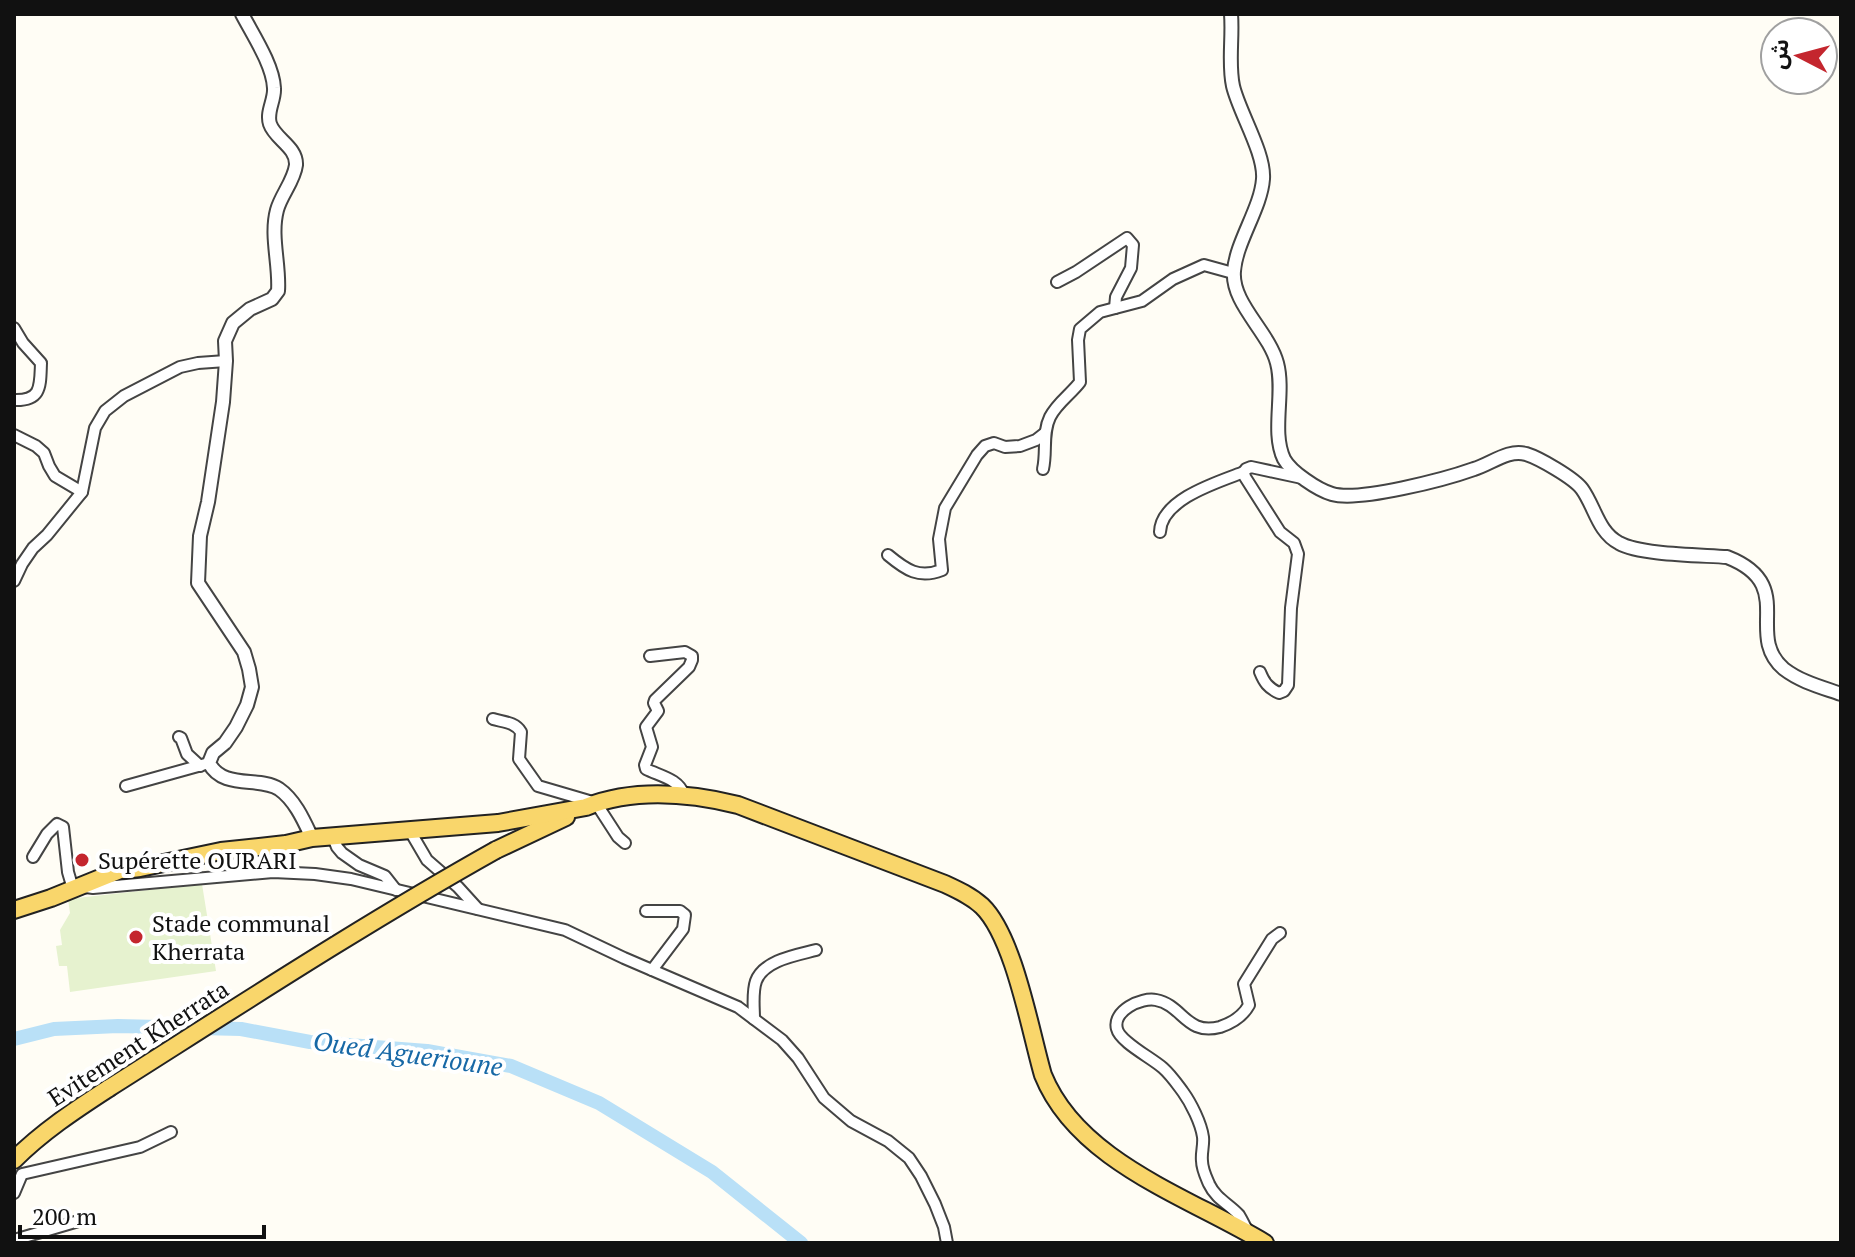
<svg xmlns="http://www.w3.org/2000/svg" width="1855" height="1257" viewBox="0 0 1855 1257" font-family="'PT Serif','Noto Sans Arabic',serif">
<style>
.pitch{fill:#e6f2cf}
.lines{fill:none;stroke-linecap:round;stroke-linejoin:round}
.river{stroke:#b9e0f7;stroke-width:14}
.minor-casing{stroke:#444;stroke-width:14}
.tertiary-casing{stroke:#444;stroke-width:16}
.primary-casing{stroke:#222;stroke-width:20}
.minor{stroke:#fff;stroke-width:10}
.tertiary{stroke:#fff;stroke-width:12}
.primary{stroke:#f9d66b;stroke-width:16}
.primary-bridge-casing{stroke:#222;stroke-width:20;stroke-linecap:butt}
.primary-bridge{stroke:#f9d66b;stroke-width:16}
.poi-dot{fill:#c4262e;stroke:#fff;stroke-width:3}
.labels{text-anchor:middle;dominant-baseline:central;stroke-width:8;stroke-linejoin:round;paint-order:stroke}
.poi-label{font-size:24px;fill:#111;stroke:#fff;text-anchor:start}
.street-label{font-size:24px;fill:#111;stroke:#fff}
.water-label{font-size:26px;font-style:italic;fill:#1768a6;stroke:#fff}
</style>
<rect width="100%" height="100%" fill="#fffdf5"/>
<polygon class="pitch" points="202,884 216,971 70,992 67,966 59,966 56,946 62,945 60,930 70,913 68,899"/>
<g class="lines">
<polyline class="river" points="14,1039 54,1029 118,1026 241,1029 310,1042 427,1051 511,1066 599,1103 712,1172 801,1243"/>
<g class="minor-casing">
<g id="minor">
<polyline points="1057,282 1076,272 1127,238 1133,245 1131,268 1116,297 1115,308"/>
<path d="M14 328 23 343 41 363C40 386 42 401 14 400"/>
<polyline points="14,435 36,446 44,453 49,466 55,476 82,492"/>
<path d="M1043 469C1047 452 1042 433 1050 417 1057 403 1071 394 1080 382L1078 340 1080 329 1100 312 1142 301 1173 279 1204 265 1233 273"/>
<path d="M1160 532C1161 499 1218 482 1244 472"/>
<path d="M888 555C906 570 919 579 942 570L939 539 945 508 977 455 985 446 994 443 1005 447 1020 446 1036 440 1045 433"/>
<polyline points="14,581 22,564 33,548 47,535 82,492 95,428 105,411 124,396 180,367 198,363 226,361"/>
<path d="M650 656 685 652 692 656V660L689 667 655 700 654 703 658 711 646 727 652 747 645 765 646 769C660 776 679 779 684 795"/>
<path d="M1260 672C1264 682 1268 688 1279 693L1284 691 1288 685 1291 608 1298 554 1294 543 1280 532 1245 477 1244 472 1246 469 1251 467 1302 478"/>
<path d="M493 719C503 722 515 722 521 732L519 759 538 786 596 803 618 837 625 843"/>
<polyline points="179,737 181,738 187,754 200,766"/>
<polyline points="126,786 209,763"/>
<polyline points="410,831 427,860 458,887 478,909"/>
<polyline points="332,835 337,847 342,853 359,865 385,876 396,890"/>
<polyline points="33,857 47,834 57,824 63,827 68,872 73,889"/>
<polyline points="85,887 93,888 273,872 315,874 351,879 565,930 624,958 738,1007 782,1040 798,1058 824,1098 851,1121 888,1141 909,1158 921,1176 935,1204 944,1227 947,1243"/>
<polyline points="646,911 680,911 685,915 683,929 652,970"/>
<path d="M754 1019C754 1007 752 992 756 981 764 960 797 955 816 950"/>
<polyline points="14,1193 22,1174 140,1147 171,1132"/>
<path d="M1248 1232C1245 1226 1242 1220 1239 1215 1229 1204 1216 1199 1209 1184 1206 1177 1202 1169 1202 1161 1201 1153 1204 1145 1203 1137 1201 1123 1191 1103 1183 1092 1177 1084 1171 1075 1163 1068 1152 1058 1120 1042 1117 1029 1112 1011 1141 997 1156 1000 1183 1005 1186 1036 1220 1027 1232 1023 1243 1016 1249 1005L1244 984 1272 939 1280 933"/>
<polyline points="14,1240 82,1220"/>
</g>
</g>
<g class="tertiary-casing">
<g id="tertiary">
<path d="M242 14C253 35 273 65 274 88 275 100 266 112 270 124 275 139 297 147 296 165 294 181 281 195 277 210 270 236 280 265 278 291L272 299 250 309 233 323 225 341 226 361 223 402 208 502 200 536 198 583 244 652 249 669 252 687 247 705 236 727 225 743 213 753 209 763C223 790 259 776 279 789 295 800 304 821 312 838"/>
<path d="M1231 14C1233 38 1228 63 1233 86 1239 112 1265 153 1263 179 1261 208 1236 242 1234 271 1231 303 1269 332 1277 363 1285 393 1271 432 1284 459 1291 472 1318 490 1332 494 1359 502 1446 479 1474 469 1491 464 1508 449 1526 454 1539 458 1574 478 1582 489 1595 507 1598 532 1619 543 1640 555 1701 555 1727 557 1799 585 1743 634 1784 669 1801 682 1821 687 1841 694"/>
</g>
</g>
<g class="primary-casing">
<g id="primary">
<polyline points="496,850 566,817"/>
<path d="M123 870 140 868 221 851 286 844 312 838 498 823 586 807C634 788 689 793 738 805L945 884C958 890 971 896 982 906 1014 937 1030 1030 1043 1075 1078 1162 1189 1197 1265 1243"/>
<polyline points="14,910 51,898 130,866"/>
<path d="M14 1160C42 1132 75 1110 109 1088"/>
</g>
</g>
<use href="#minor" class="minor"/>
<use href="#tertiary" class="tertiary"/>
<use href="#primary" class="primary"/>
<g class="primary-bridge-casing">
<path id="primary-bridge" d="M109 1088C237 1007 364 924 496 850"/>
</g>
<use href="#primary-bridge" class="primary-bridge"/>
</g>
<g class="poi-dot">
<circle cx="82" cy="860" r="8"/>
<circle cx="136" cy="937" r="8"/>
</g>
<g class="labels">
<g class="poi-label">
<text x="98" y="860">Supérette OURARI</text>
<text x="152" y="923">Stade communal<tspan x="152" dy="28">Kherrata</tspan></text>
</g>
<g class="street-label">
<text transform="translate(138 1043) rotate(-33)">Evitement Kherrata</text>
</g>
<g class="water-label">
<text transform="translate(408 1053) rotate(8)">Oued Aguerioune</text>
</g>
</g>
<rect width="1855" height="1257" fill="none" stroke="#111111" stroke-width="32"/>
<g transform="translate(1799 56) rotate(276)"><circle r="38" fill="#ffffff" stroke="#a0a0a0" stroke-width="2"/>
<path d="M0-6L14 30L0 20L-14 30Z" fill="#c4262e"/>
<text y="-12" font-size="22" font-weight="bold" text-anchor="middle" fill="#111111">ش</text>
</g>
<path d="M20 1225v12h244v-12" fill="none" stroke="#111111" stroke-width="4"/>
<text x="32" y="1225" font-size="24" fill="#111111" stroke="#ffffff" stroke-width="6" paint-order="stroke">200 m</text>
</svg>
